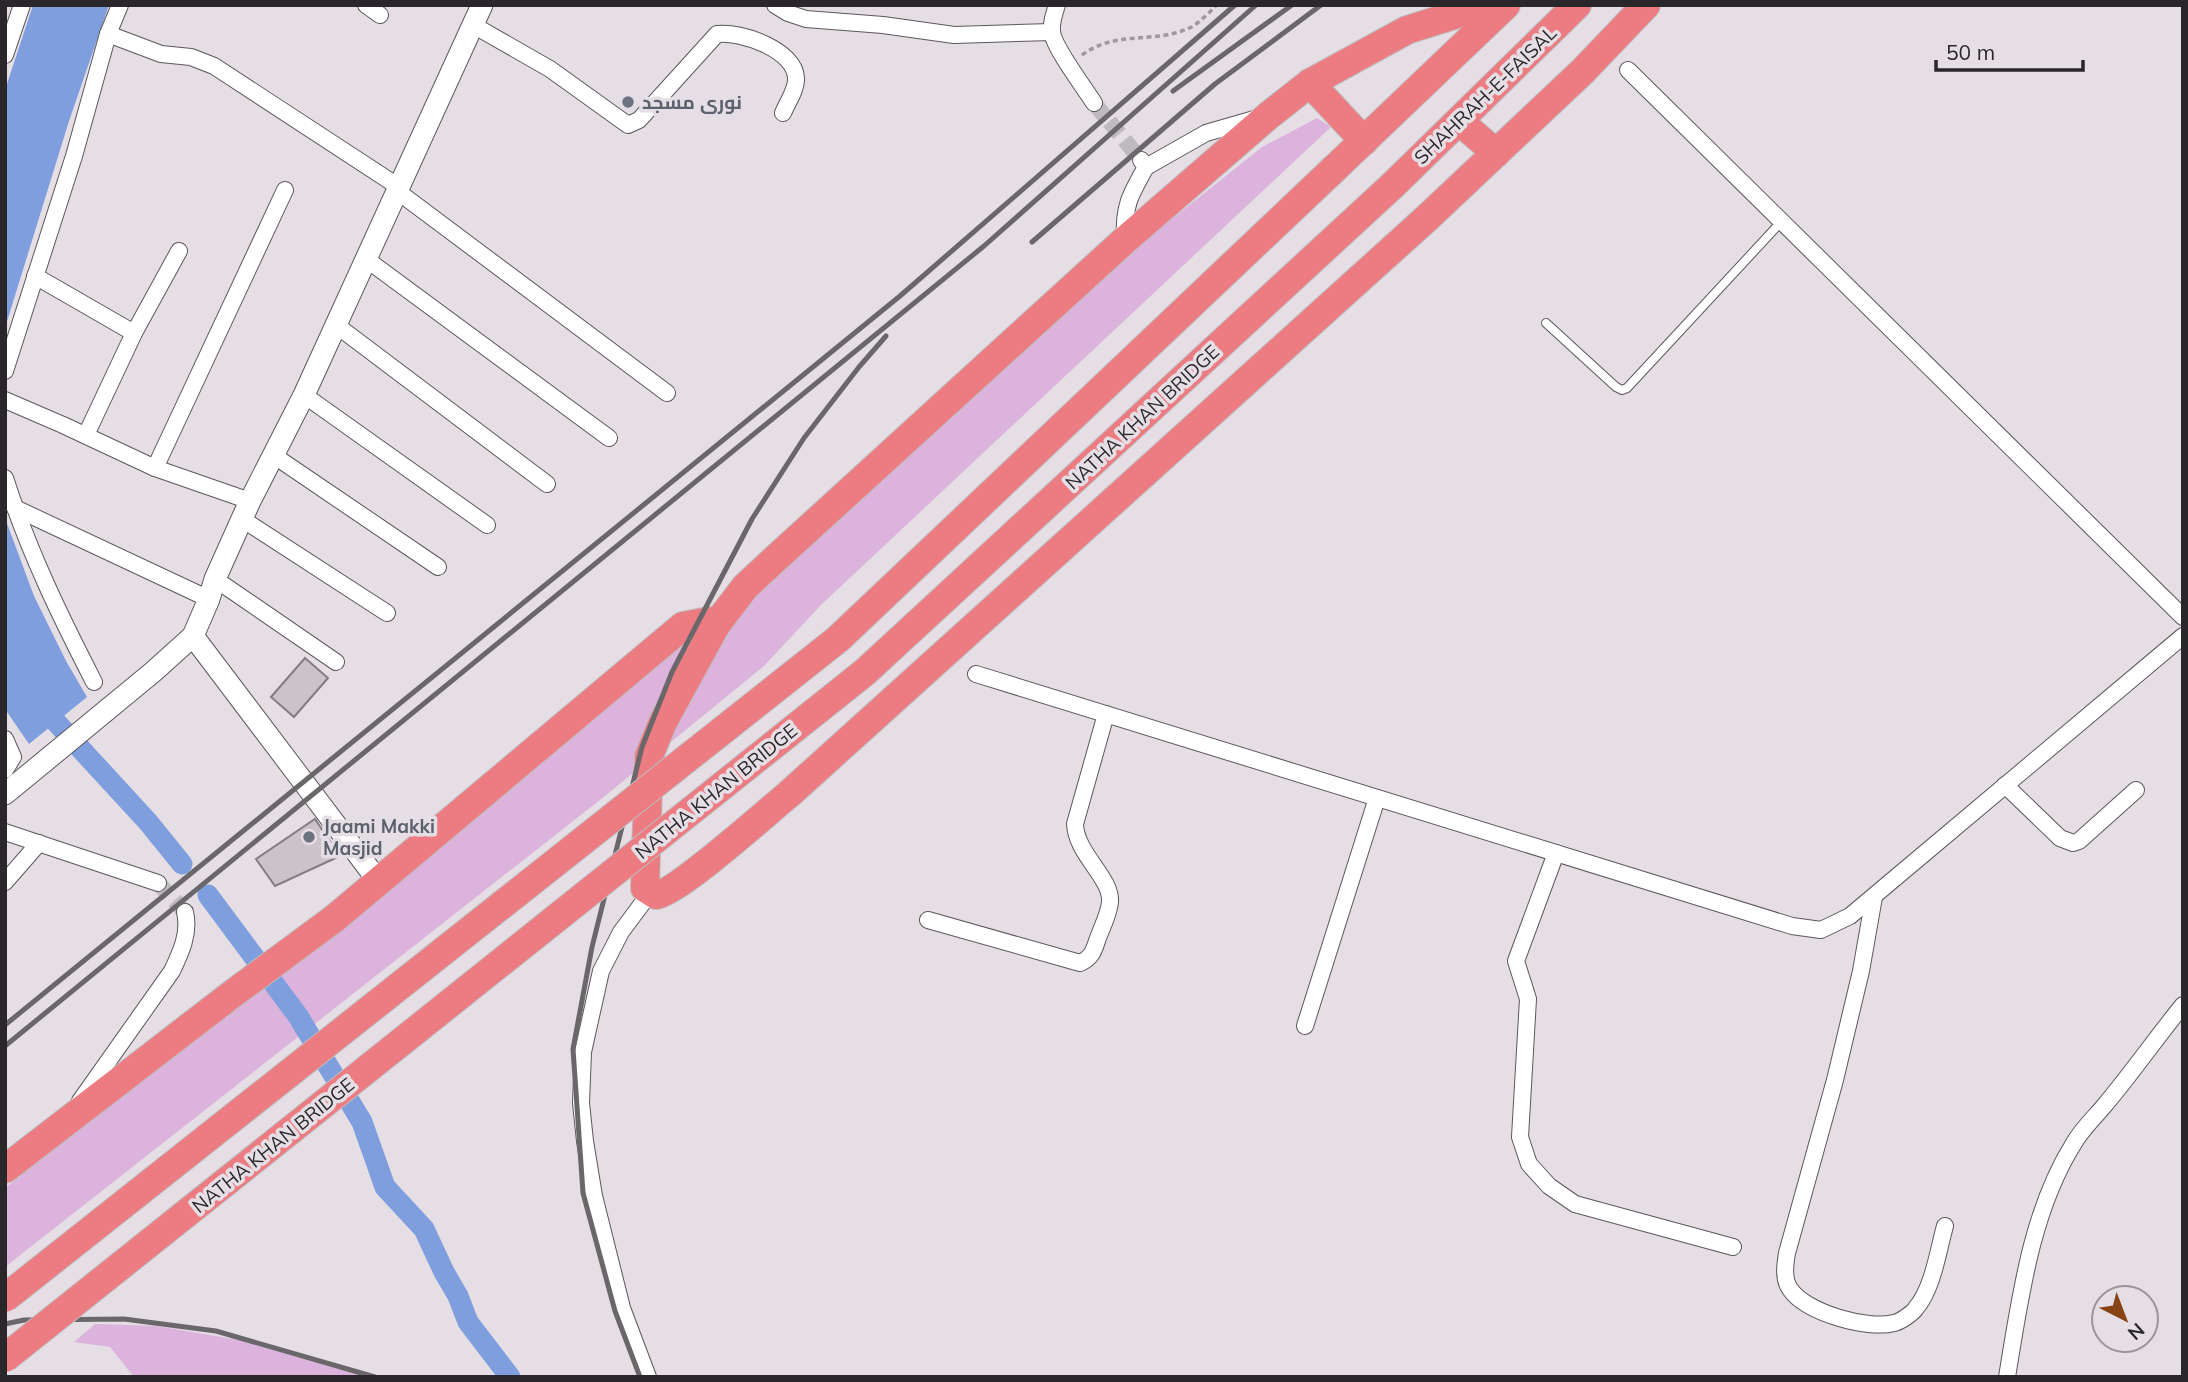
<svg xmlns="http://www.w3.org/2000/svg" width="2188" height="1382" viewBox="0 0 2188 1382" font-family="Mulish,Cairo,sans-serif">
<style>
.green{fill:#dcb3dc}
.water{fill:#7f9edd}
.lines{fill:none;stroke-linecap:round;stroke-linejoin:round}
.canal{stroke:#7f9edd;stroke-width:21}
.building{fill:#cac3c9;stroke:#837d82;stroke-width:2}
.minor-tunnel{stroke:#bfbabf;stroke-width:16;stroke-dasharray:16 8;stroke-linecap:butt}
.service-casing{stroke:#5c575c;stroke-width:10}
.minor-casing{stroke:#5c575c;stroke-width:18}
.tertiary-casing{stroke:#5c575c;stroke-width:23}
.trunk-casing{stroke:#bfbebf;stroke-width:30}
.path{stroke:#9e999e;stroke-width:3.5;stroke-dasharray:5 3.5;stroke-linecap:butt}
.service{stroke:#fff;stroke-width:8}
.minor{stroke:#fff;stroke-width:16}
.tertiary{stroke:#fff;stroke-width:21}
.trunk{stroke:#ec7b82;stroke-width:28}
.rail{stroke:#6a676a;stroke-width:5}
.trunk-bridge-casing{stroke:#bfbebf;stroke-width:30;stroke-linecap:butt}
.trunk-bridge{stroke:#ec7b82;stroke-width:28}
.worship-dot{fill:#6b7280;stroke:#e5dfe5;stroke-width:2.5}
.labels{text-anchor:middle;dominant-baseline:central;stroke-width:7;stroke-linejoin:round;paint-order:stroke}
.street-label{font-size:19px;fill:#292729;stroke:#e5dfe5}
.worship-label{font-size:19px;font-weight:bold;fill:#5b616d;stroke:#e5dfe5;text-anchor:start}
</style>
<rect width="100%" height="100%" fill="#e5dfe5"/>
<g class="green">
<polygon points="1317,118 1331,127 821,605 764,666 605,796 5,1267 5,1188 286,969 584,725 845,480 1262,147"/>
<polygon points="95,1324 157,1326 239,1340 366,1377 134,1377 110,1347 74,1342"/>
</g>
<g class="water">
<polygon points="33,5 109,5 69,121 5,328 5,90"/>
<polygon points="5,518 34,596 66,661 87,697 29,744 5,709"/>
</g>
<g class="lines">
<g class="canal">
<polyline points="56,722 148,822 182,864"/>
<polyline points="208,895 298,1016 362,1122 385,1187 424,1229 444,1272 458,1296 468,1322 510,1377"/>
</g>
</g>
<g class="building">
<polygon points="305,658 328,678 294,717 271,697"/>
<polygon points="315,819 340,856 275,886 256,859"/>
</g>
<g class="lines">
<g class="minor-tunnel">
<polyline points="1094,103 1141,160"/>
<polyline points="158,883 185,912"/>
</g>
<g class="service-casing">
<polyline id="service" points="1546,323 1616,387 1622,390 1627,388 1782,221"/>
</g>
<g class="minor-casing">
<g id="minor">
<polyline points="366,5 380,15"/>
<polyline points="775,5 788,13 806,19 883,25 954,35 1052,32"/>
<path d="M1057 5C1054 14 1051 23 1052 32 1054 48 1084 87 1094 103"/>
<path d="M473 25 550 69 628 125 639 120 717 34C741 31 795 50 796 78 797 89 787 103 783 113"/>
<polyline points="108,34 161,54 191,57 214,66 399,187"/>
<polyline points="5,55 22,5"/>
<polyline points="1628,70 2183,617"/>
<polyline points="1146,167 1206,133 1258,118"/>
<polyline points="397,191 667,393"/>
<path d="M1125 240C1123 207 1130 195 1146 167L1141 160"/>
<polyline points="366,259 609,438"/>
<polyline points="35,276 134,333"/>
<polyline points="336,325 547,484"/>
<polyline points="5,371 74,156 108,34 120,5"/>
<polyline points="304,395 487,525"/>
<polyline points="5,400 63,425 155,468 250,501"/>
<polyline points="86,435 134,333 179,251"/>
<polyline points="273,455 438,567"/>
<polyline points="155,468 285,190"/>
<path d="M5 478C28 550 60 616 94 682"/>
<polyline points="15,508 209,599"/>
<polyline points="242,519 387,613"/>
<polyline points="215,579 336,662"/>
<polyline points="976,674 1792,926 1821,930 1850,916 2183,636"/>
<polyline points="5,739 13,757 5,770"/>
<polyline points="2005,785 2060,838 2073,843 2079,841 2136,790"/>
<polyline points="5,832 158,883"/>
<polyline points="1556,853 1516,961 1528,999 1520,1137 1529,1164 1549,1186 1575,1204 1733,1247"/>
<polyline points="5,882 39,843"/>
<path d="M1874 897 1861 971 1835 1080 1787 1253C1785 1265 1783 1279 1790 1289 1806 1313 1868 1330 1894 1323 1900 1322 1913 1313 1916 1308 1933 1288 1938 1251 1945 1226"/>
<path d="M928 920 1080 963C1092 958 1094 950 1098 938 1102 927 1109 914 1110 902 1112 878 1076 854 1075 824L1106 714"/>
<polyline points="1305,1026 1377,798"/>
<path d="M80 1101 172 971C181 952 190 933 185 912"/>
<polyline points="648,1377 622,1308 594,1196 585,1141 581,1103 583,1052 601,971 621,932 650,893"/>
<path d="M2007 1377C2020 1299 2031 1211 2074 1143 2082 1129 2094 1118 2104 1106 2132 1073 2156 1038 2183 1005"/>
</g>
</g>
<g class="tertiary-casing">
<g id="tertiary">
<polyline points="193,636 379,882"/>
<polyline points="5,794 153,672 193,636 209,599 215,579 250,501 304,395 482,5"/>
</g>
</g>
<g class="trunk-casing">
<g id="trunk">
<polyline points="1310,83 1364,141"/>
<polyline points="1459,121 1496,153"/>
<polyline points="1335,168 1506,5"/>
<polyline points="1393,185 1577,5"/>
<path d="M716 625 663 722 649 756 645 888 656 895C677 893 767 812 789 794L1427 218 1583 71 1646 5"/>
<polyline points="5,1169 231,995 335,918 683,626 709,621 716,625 745,587 774,560 1125,240 1268,116 1310,83 1407,30 1486,5"/>
</g>
</g>
<path class="path" d="M1082 55C1116 30 1151 44 1187 29 1198 25 1208 13 1217 5"/>
<use href="#service" class="service"/>
<use href="#minor" class="minor"/>
<use href="#tertiary" class="tertiary"/>
<use href="#trunk" class="trunk"/>
<g class="rail">
<polyline points="1173,91 1292,5"/>
<polyline points="1032,242 1215,84 1321,5"/>
<polyline points="5,1025 900,296 1235,5"/>
<polyline points="5,1046 984,246 1256,5"/>
<polyline points="5,1324 24,1320 124,1319 216,1331 375,1377"/>
<polyline points="640,1377 615,1311 583,1193 573,1049 592,947 642,747 672,672 752,519 804,438 859,367 886,336"/>
</g>
<g class="trunk-bridge-casing">
<g id="trunk-bridge">
<polyline points="5,1298 838,639 1335,168"/>
<polyline points="5,1358 865,672 1393,185"/>
</g>
</g>
<use href="#trunk-bridge" class="trunk-bridge"/>
</g>
<g class="worship-dot">
<circle cx="628" cy="102" r="7"/>
<circle cx="309" cy="837" r="7"/>
</g>
<g class="labels">
<g class="street-label">
<text transform="translate(1485 95) rotate(-44)">SHAHRAH-E-FAISAL</text>
<text transform="translate(1142 417) rotate(-43)">NATHA KHAN BRIDGE</text>
<text transform="translate(716 791) rotate(-39)">NATHA KHAN BRIDGE</text>
<text transform="translate(273 1145) rotate(-39)">NATHA KHAN BRIDGE</text>
</g>
<g class="worship-label">
<text x="642" y="102">نوری مسجد</text>
<text x="323" y="826">Jaami Makki<tspan x="323" dy="22">Masjid</tspan></text>
</g>
</g>
<rect width="2188" height="1382" fill="none" stroke="#292729" stroke-width="14"/>
<g transform="translate(2125 1319) rotate(138)"><circle r="33" fill="#e5dfe5" stroke="#9a959a" stroke-width="2"/>
<path d="M0-5L12 26L0 18L-12 26Z" fill="#874316"/>
<text y="-10" font-size="19" font-weight="bold" text-anchor="middle" fill="#292729">N</text>
</g>
<path d="M1936 60v10h147v-10" fill="none" stroke="#292729" stroke-width="3.5"/>
<text x="1946" y="60" font-size="21" fill="#292729" stroke="#e5dfe5" stroke-width="5" paint-order="stroke">50 m</text>
</svg>
